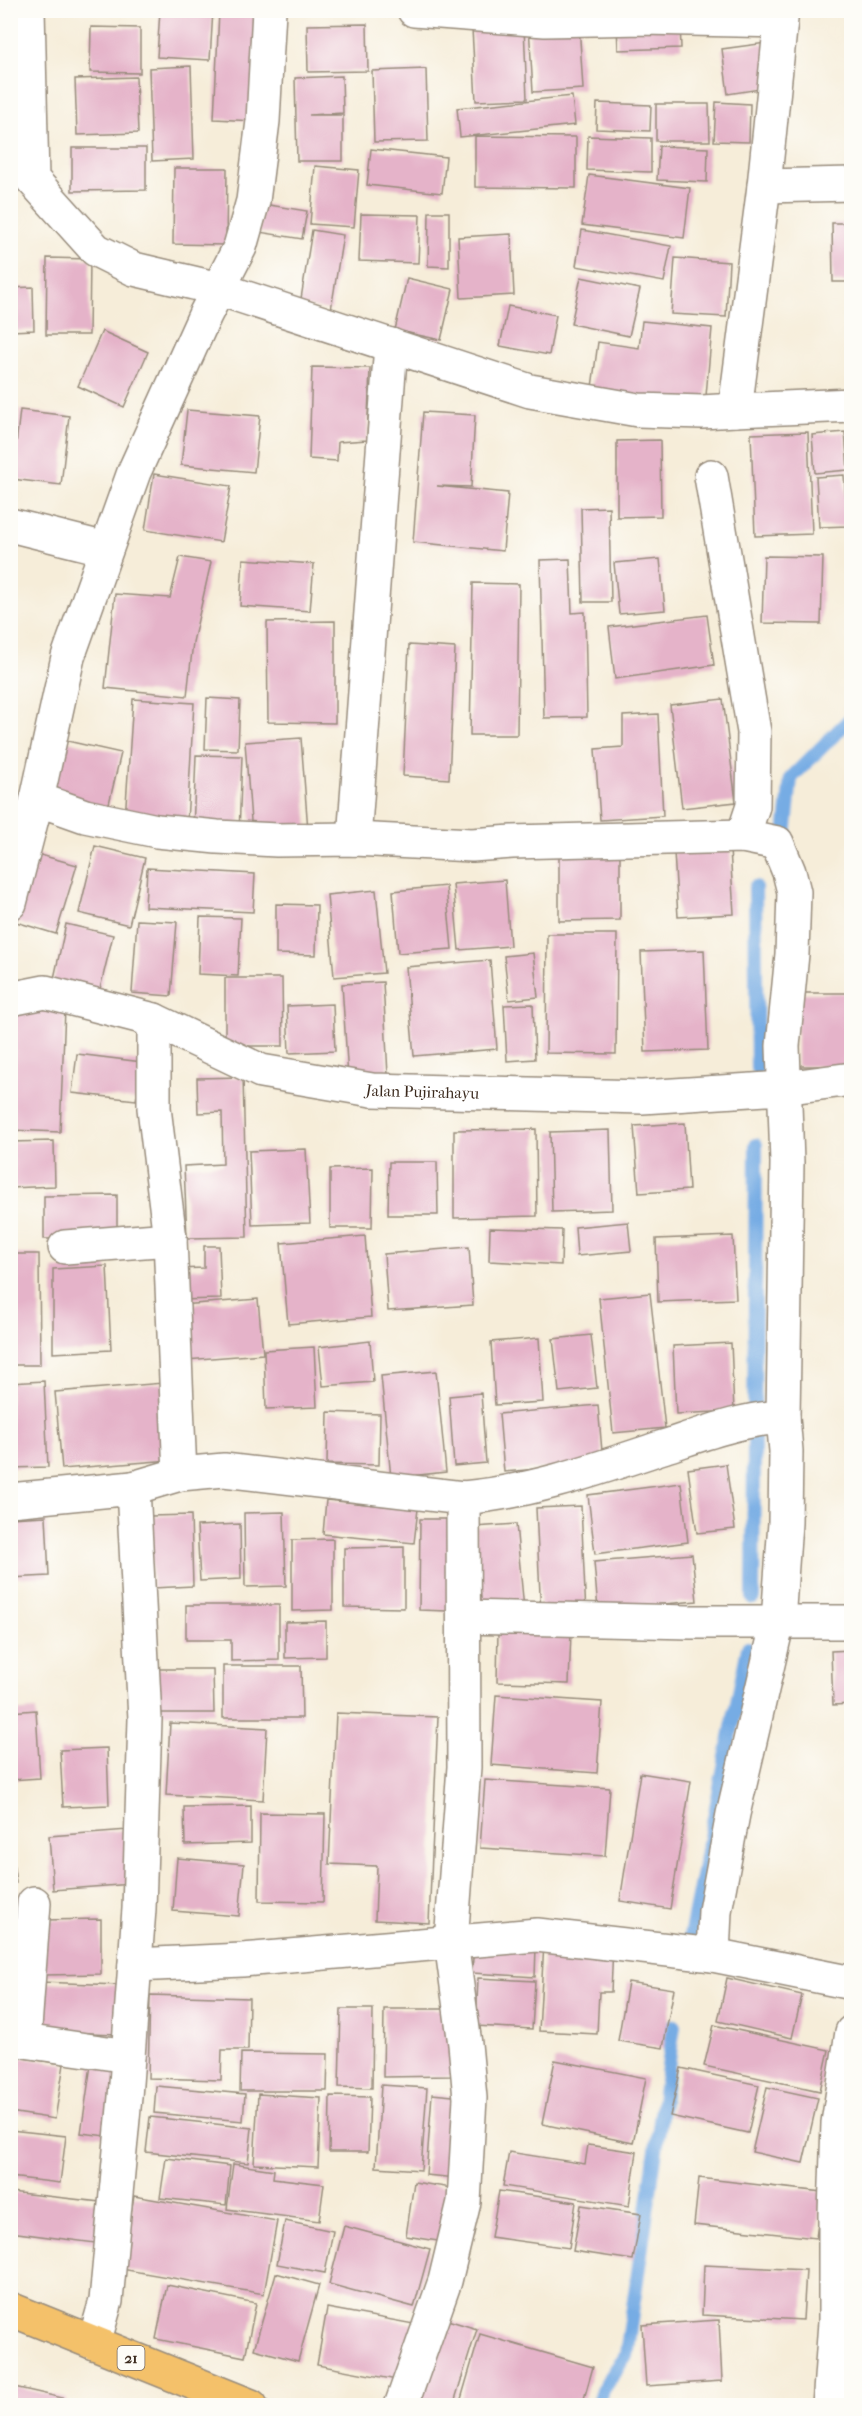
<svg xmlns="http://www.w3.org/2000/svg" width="862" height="2416" viewBox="0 0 862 2416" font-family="'IM FELL French Canon',serif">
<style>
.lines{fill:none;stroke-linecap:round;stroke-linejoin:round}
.stream{stroke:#76ace4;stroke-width:14}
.building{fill:#e5b3c9}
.minor-casing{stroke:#988c7c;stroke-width:36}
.highway-casing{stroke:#988c7c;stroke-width:36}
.minor{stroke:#fff;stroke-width:33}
.highway{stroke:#f4c16a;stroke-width:33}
.labels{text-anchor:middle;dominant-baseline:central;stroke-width:4.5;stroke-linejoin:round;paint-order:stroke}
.shield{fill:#fdfcf7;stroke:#75695f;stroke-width:1.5}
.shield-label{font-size:15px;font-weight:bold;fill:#3b2a1e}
.street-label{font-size:16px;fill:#3b2a1e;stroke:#fdfcf7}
</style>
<rect width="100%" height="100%" fill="#fdfcf7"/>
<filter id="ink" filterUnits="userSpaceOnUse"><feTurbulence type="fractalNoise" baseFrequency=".0167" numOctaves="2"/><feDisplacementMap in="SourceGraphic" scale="12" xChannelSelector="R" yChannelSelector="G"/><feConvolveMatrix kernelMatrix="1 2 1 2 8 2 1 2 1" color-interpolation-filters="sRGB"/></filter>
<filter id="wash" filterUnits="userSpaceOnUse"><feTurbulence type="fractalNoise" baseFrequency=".008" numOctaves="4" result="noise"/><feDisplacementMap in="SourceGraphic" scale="24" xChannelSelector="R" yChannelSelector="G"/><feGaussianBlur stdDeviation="1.35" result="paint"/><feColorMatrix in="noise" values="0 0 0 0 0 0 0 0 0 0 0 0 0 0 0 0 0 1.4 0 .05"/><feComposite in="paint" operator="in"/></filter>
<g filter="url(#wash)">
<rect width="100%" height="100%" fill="#f6edd9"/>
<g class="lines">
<g class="stream">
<polyline points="784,846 791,778 852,717"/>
<polyline points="755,887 757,1068"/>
<polyline points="753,1598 756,1145"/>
<polyline points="690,1937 748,1648"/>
<polyline points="597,2406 602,2390 626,2355 674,2026"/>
</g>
</g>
<g id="blocks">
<g class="building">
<polygon points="160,10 213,10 210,60 157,57"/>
<polygon points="219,11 261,13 255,121 214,119"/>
<polygon points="579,23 583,89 533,92 529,26"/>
<polygon points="680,23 681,48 618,50 617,25"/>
<polygon points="367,24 368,71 308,72 307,25"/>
<polygon points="524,26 527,99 476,101 472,29"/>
<polygon points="91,27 140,28 140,73 90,72"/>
<polygon points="766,43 772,87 728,94 722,49"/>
<polygon points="191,66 194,159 152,161 149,68"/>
<polygon points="426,69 428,141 374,142 372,71"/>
<polygon points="342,76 343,113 309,115 343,115 343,161 297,161 295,78"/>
<polygon points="136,77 138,133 77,135 75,79"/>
<polygon points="572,96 575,125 460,137 457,108"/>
<polygon points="716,102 750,104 749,142 714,141"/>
<polygon points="597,103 651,105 650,131 596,129"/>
<polygon points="656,104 709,104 710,141 656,141"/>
<polygon points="475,136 576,137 576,188 475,187"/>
<polygon points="588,136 651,138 651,172 587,170"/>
<polygon points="659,146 708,148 707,182 657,180"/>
<polygon points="72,148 146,148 146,190 72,191"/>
<polygon points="371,149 446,157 442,193 367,185"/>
<polygon points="315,166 359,170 354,227 310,224"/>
<polygon points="174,168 227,168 226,245 173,244"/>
<polygon points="589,175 690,188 684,238 582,225"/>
<polygon points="263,204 307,211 302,239 259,232"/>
<polygon points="429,212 449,212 449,267 428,266"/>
<polygon points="361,214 420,215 418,263 359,261"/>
<polygon points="832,223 852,223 852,282 833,282"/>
<polygon points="312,230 343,235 331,310 300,305"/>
<polygon points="582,230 671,246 664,282 576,266"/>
<polygon points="511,234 514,295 461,298 458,237"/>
<polygon points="47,258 90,259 89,335 46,335"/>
<polygon points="675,258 729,262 726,317 671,314"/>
<polygon points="581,277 640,289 629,336 571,324"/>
<polygon points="407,278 453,289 441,340 395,330"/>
<polygon points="33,287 34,330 10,331 10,288"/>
<polygon points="508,306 556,315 549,355 500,346"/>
<polygon points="642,321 712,328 705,407 591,395 598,342 639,348"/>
<polygon points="102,331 148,352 124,407 78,386"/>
<polygon points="312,367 370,368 367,440 338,442 337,461 309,459"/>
<polygon points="20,410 69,416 61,485 12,479"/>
<polygon points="187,410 260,416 254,472 181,465"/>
<polygon points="423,412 475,415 471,487 437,486 508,493 503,551 413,542"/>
<polygon points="808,432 812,534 755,536 751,434"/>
<polygon points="845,432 848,470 815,473 812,435"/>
<polygon points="660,440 661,516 617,517 617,441"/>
<polygon points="154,474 231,486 221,542 145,530"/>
<polygon points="844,475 848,526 819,527 816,477"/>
<polygon points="609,507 611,602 583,602 581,508"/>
<polygon points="764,556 823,557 821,624 762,623"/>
<polygon points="180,557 211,562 193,642 187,696 105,688 115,594 170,598"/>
<polygon points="243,559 314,564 310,611 240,606"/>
<polygon points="570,559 572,613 585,612 587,717 544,718 540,560"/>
<polygon points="660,559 665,610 619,614 614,563"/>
<polygon points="473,583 519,584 517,735 470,735"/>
<polygon points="707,615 714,665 615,679 609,627"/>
<polygon points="335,621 335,723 268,722 267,622"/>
<polygon points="409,645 455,648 449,779 403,776"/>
<polygon points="207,698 240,700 238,750 205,749"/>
<polygon points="133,699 194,703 187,822 125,819"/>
<polygon points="723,699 736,802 682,808 670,705"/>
<polygon points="658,714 663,816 600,820 595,749 623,747 623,716"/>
<polygon points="301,738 308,830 252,834 245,742"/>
<polygon points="63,740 121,753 107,812 49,799"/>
<polygon points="196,755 242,756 239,833 193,831"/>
<polygon points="95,846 145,858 129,925 79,913"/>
<polygon points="620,848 620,920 559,921 559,849"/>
<polygon points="730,849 734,914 678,917 674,852"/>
<polygon points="37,854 77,865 56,934 16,922"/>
<polygon points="147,868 255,874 253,912 145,907"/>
<polygon points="505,880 510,946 459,950 453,884"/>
<polygon points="446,886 452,949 398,953 393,891"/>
<polygon points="376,890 384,973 334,977 327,895"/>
<polygon points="276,904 317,905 316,955 276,954"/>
<polygon points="200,917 241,918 238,976 198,974"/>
<polygon points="137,920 177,922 171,996 132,993"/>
<polygon points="66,924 113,935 99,993 53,983"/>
<polygon points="547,934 617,934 616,1054 546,1053"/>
<polygon points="704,950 708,1050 645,1052 641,952"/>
<polygon points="533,953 538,997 509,1000 504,956"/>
<polygon points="490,960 497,1049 414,1056 406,967"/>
<polygon points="225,978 282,978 283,1046 225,1046"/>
<polygon points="383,982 388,1075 348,1078 342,984"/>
<rect x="797" y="993" width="55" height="73"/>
<polygon points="333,1004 335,1051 289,1053 287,1006"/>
<polygon points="533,1004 535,1059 507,1061 504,1005"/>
<polygon points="12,1007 65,1009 60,1132 10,1130"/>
<polygon points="77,1054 142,1062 136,1100 72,1093"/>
<polygon points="243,1077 247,1237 187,1238 184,1166 223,1164 222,1112 198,1113 197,1078"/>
<polygon points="685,1123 689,1190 639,1193 634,1126"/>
<polygon points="536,1129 537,1216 454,1218 454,1130"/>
<polygon points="610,1130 612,1210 552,1212 550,1132"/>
<polygon points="54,1141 55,1186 10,1188 10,1142"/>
<polygon points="306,1149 310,1223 252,1225 249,1151"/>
<polygon points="389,1162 437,1162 438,1215 388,1215"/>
<polygon points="373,1168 372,1228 330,1228 330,1169"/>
<polygon points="117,1195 117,1238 44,1239 44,1196"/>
<polygon points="628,1222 631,1251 577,1256 575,1227"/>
<polygon points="490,1228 562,1230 561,1265 489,1261"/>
<polygon points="365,1236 371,1317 288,1324 281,1243"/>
<polygon points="733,1236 736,1299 658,1302 656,1239"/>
<polygon points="204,1246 219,1246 221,1299 176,1300 176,1269 204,1268"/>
<polygon points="469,1247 473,1305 388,1311 384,1254"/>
<polygon points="10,1254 39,1254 40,1365 10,1365"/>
<polygon points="107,1266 111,1350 53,1353 53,1269"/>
<polygon points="650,1293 665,1428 613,1433 599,1298"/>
<polygon points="258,1299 263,1354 186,1360 181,1305"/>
<polygon points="591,1335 597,1388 559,1392 553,1339"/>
<polygon points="539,1338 543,1402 495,1405 491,1342"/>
<polygon points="370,1341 373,1382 323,1386 319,1347"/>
<polygon points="731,1343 734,1411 676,1414 673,1346"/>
<polygon points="314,1347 317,1407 266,1409 264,1350"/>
<polygon points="436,1371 446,1472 391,1478 381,1376"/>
<polygon points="44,1381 48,1467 10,1468 10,1383"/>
<polygon points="163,1383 170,1460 62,1469 55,1392"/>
<polygon points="481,1393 486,1463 454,1466 449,1396"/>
<polygon points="598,1405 603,1463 504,1472 499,1414"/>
<polygon points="328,1412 380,1414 379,1465 327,1464"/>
<polygon points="726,1464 735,1529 697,1533 688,1469"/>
<polygon points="681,1483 688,1542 595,1554 588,1495"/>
<polygon points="326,1500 418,1509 414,1543 323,1534"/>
<polygon points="581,1506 586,1615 541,1616 536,1508"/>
<polygon points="284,1512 286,1586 245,1587 244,1513"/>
<polygon points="191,1515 193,1586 153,1588 150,1516"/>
<polygon points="46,1516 49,1576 10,1578 10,1518"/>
<polygon points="420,1519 449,1519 448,1611 419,1610"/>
<polygon points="240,1524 241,1579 200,1581 197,1526"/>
<polygon points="516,1524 524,1609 482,1612 475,1527"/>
<polygon points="333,1539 333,1610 292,1611 292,1540"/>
<polygon points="404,1547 404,1608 344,1607 344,1548"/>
<polygon points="692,1554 697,1601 598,1610 594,1562"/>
<polygon points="186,1605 279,1605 279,1660 231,1661 231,1640 186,1640"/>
<polygon points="326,1621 326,1657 285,1658 285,1622"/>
<polygon points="498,1630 571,1632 569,1684 497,1682"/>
<polygon points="852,1650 852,1704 833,1705 831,1651"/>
<polygon points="223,1666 301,1666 302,1718 223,1718"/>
<polygon points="154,1669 213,1669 214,1713 154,1713"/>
<polygon points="496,1695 602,1702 597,1773 491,1765"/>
<polygon points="36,1710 40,1778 10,1780 10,1712"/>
<polygon points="336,1713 438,1717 429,1923 375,1920 377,1866 329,1864"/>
<polygon points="170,1723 267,1728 263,1800 166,1795"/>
<polygon points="107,1748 109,1805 63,1807 60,1750"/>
<polygon points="640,1773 691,1781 670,1909 620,1901"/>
<polygon points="485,1780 610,1788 605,1856 480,1848"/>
<polygon points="251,1806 251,1843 185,1845 184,1807"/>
<polygon points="260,1813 325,1814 323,1902 259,1901"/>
<polygon points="128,1830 132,1884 53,1890 49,1836"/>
<polygon points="10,1838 16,1883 10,1883"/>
<polygon points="177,1858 244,1864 239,1916 173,1911"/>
<polygon points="101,1919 101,1974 44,1975 43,1920"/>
<polygon points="544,1943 613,1945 611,1992 599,1992 597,2034 539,2031"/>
<polygon points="474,1944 536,1947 535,1977 472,1973"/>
<polygon points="478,1978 535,1981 532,2029 476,2026"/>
<polygon points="727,1978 802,1995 792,2038 718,2021"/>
<polygon points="39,1982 119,1985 117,2034 37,2031"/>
<polygon points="628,1982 674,1989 663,2048 618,2041"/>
<polygon points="150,1995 249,1998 248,2050 222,2050 221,2080 148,2078"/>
<polygon points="341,2009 373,2009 372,2088 339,2087"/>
<polygon points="384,2009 452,2009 451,2076 383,2077"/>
<polygon points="714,2025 829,2050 820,2091 704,2066"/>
<polygon points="241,2053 328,2054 327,2091 240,2091"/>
<polygon points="10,2056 64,2064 55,2119 10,2112"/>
<polygon points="555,2060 646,2078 633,2143 542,2124"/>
<polygon points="91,2065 125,2071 115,2137 81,2133"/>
<polygon points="681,2068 759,2085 748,2133 670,2116"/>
<polygon points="381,2085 427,2088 421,2170 376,2167"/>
<polygon points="156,2086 245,2094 243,2121 154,2113"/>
<polygon points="767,2087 818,2098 803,2163 752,2152"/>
<polygon points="258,2094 321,2098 318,2167 254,2164"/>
<polygon points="432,2094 463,2097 456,2178 426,2175"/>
<polygon points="330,2096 370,2097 368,2152 329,2152"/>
<polygon points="150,2117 252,2128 248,2163 146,2152"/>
<polygon points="10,2130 66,2136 60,2183 10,2177"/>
<polygon points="588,2145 637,2152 629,2206 503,2186 509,2152 585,2164"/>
<polygon points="166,2158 230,2166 226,2205 160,2198"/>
<polygon points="233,2164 274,2170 273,2178 324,2184 319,2221 227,2209"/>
<polygon points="699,2178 822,2192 816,2238 694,2225"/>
<polygon points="414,2182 452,2188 444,2242 406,2236"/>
<polygon points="499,2191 576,2202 569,2248 491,2237"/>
<polygon points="10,2192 100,2202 95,2243 10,2232"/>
<polygon points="134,2196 277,2221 264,2294 121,2269"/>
<polygon points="581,2205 641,2214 633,2260 573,2251"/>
<polygon points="285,2221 333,2231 325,2273 277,2264"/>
<polygon points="344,2226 430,2249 414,2307 329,2284"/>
<polygon points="704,2265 806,2270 803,2320 702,2315"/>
<polygon points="276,2273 319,2285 298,2361 254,2349"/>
<polygon points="167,2285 256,2303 245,2357 156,2339"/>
<polygon points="327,2308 414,2324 402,2381 317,2365"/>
<polygon points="441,2318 477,2329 453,2406 414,2406"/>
<polygon points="719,2320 722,2381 646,2386 642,2325"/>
<polygon points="480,2334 593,2367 582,2406 459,2406"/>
<polygon points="10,2386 67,2399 66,2406 10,2406"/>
</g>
</g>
</g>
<g filter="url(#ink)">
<use href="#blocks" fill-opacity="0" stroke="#988c7c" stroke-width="1.5"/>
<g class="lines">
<g class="minor-casing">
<g id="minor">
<polyline points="28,10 32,179 96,250 134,269 219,289 530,391 638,410 702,412 735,410 764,186 782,10"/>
<polyline points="414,10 545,20 644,18 780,21"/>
<polyline points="764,186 852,184"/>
<polyline points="735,410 852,405"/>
<polyline points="711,476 754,732 753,806 743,836"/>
<polyline points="10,525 106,549"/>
<polyline points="37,799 68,657 134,472 205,315 240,247 253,201 263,121 269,10"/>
<polyline points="354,839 391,345"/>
<polyline points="10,903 37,799 85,816 157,831 217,837 277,840 354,839 472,845 512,842 743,836 777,843 789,872 794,892 792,954 783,1046 787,1163 783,1417"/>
<path id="s1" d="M10 999 45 992 154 1020 261 1071 372 1090 642 1097 783 1088 852 1079"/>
<polyline points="154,1020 154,1108 170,1239 180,1474"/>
<polyline points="65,1247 170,1239"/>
<polyline points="10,1500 133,1488"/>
<polyline points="464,1617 690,1622 852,1622"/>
<polyline points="34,1903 24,2041 128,2056"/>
<polyline points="135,1965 242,1960 537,1935 713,1955 852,1983"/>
<path d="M94 2343 106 2301 125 2097 139 1909 145 1719 133 1488 180 1474 224 1470 463 1498C532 1492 597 1469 663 1447 703 1434 741 1419 783 1417L786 1451 785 1523 778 1621 733 1814 715 1911 713 1955"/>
<polyline points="401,2406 445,2281 464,2202 470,2098 465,2044 451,1942 464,1767 463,1498"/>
<polyline points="829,2406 835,2322 835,2214 838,2123 852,2032"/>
</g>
</g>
<g class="highway-casing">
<polyline id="highway" points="10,2309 251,2406"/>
</g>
<use href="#minor" class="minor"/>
<use href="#highway" class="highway"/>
</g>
</g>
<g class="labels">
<rect class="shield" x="117.5" y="2346" width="27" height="24" rx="4.5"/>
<g class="shield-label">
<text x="131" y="2358">21</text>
</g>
<g class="street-label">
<text stroke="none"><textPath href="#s1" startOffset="430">Jalan Pujirahayu</textPath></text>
</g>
</g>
<rect width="862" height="2416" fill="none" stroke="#fdfcf7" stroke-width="36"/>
</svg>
